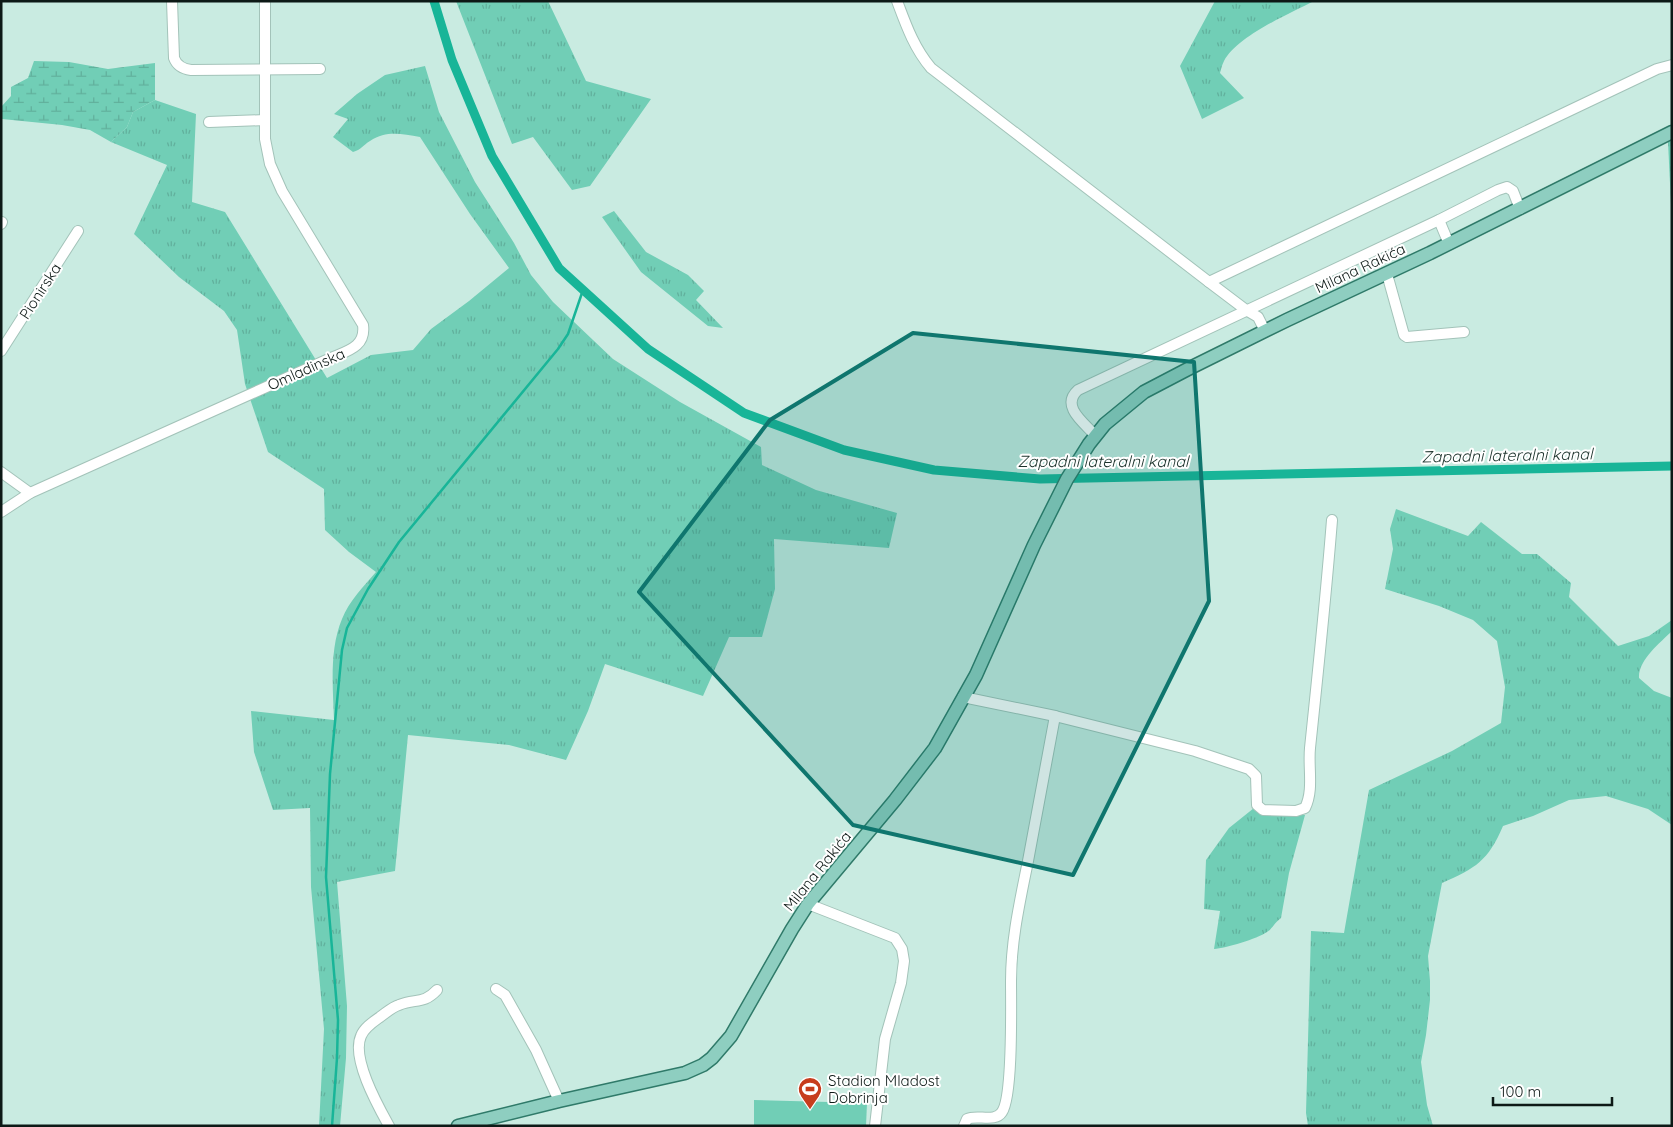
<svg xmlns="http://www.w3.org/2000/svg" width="1673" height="1127" viewBox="0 0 1673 1127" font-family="Quicksand,sans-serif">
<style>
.grass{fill:url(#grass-tufts)}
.wetland{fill:url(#wetland-marsh)}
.pitch{fill:#71ceb6}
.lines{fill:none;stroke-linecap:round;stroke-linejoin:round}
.stream{stroke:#18b598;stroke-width:2.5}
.canal{stroke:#18b598;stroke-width:9}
.minor-casing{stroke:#a3c3b9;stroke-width:12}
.major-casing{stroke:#2f7a69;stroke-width:15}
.minor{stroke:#fff;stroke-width:10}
.major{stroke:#8ecec0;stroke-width:12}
.marked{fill:#0f766e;fill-opacity:0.2;stroke:#0f766e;stroke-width:4;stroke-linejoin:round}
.labels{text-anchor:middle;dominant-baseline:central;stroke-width:4;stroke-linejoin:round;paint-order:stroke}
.street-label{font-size:15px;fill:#0d1916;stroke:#fff}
.poi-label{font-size:15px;fill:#0d1916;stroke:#fff;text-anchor:start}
.water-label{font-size:16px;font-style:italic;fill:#1b322b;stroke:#fff}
</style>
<defs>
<pattern id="grass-tufts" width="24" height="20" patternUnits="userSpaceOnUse" patternTransform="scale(1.25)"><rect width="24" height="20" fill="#71ceb6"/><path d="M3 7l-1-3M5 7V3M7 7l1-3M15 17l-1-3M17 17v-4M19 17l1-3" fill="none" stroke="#61b09c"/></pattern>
<pattern id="wetland-marsh" width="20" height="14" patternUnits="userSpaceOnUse" patternTransform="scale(1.25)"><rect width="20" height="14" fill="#71ceb6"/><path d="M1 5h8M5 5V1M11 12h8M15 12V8" fill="none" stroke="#61b09c"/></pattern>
</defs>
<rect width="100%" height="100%" fill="#c9ebe1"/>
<g class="grass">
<polygon points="456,1 548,1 586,81 651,99 590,186 572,190 533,137 512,144"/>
<path d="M1215 1H1314C1289 14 1237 36 1224 61 1222 65 1221 69 1220 73L1244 98 1202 119 1180 66Z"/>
<path d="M425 66 439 112 475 182 514 243 531 275 553 302 613 359 680 402 761 447 762 465 816 490 897 513 889 548 774 539 775 589 762 637H729L703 696 605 664 588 711 566 760 509 745 408 735 395 871 337 882 347 1006 346 1058 340 1126H319L324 1029 311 887 310 808 273 810 254 752 251 711 334 720C333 688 329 650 342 619 349 601 364 586 376 572L349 552 325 530 324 489 268 452 245 384 237 330 224 311 179 277 134 234 167 165 111 142 127 127 133 112 155 100 196 114 192 202 225 212 327 378 371 355 413 350 431 329 469 301 509 268 470 214 420 137C401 134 387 130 370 141 363 145 361 150 353 152L333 137 348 119 334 114 357 94 385 75Z"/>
<polygon points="1672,140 1672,225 1668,142"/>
<polygon points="614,211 646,252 688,275 704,291 696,300 723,328 708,326 641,272 602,217"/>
<path d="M1396 509 1468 536 1481 522 1522 554H1537L1571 583 1569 597 1618 646 1649 636 1672 620V631C1660 643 1638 660 1639 678L1654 691 1672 698V825L1648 809 1606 796 1569 800 1533 816 1503 826C1488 861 1476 868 1442 883L1428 956 1430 981V1000L1426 1035 1421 1062 1427 1105 1433 1126H1308L1306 1113 1311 931 1344 933 1369 790 1452 751 1501 723 1505 687 1497 641 1473 620 1439 606 1385 589 1393 549 1390 529Z"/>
<path d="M1254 808 1261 815H1305L1289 873 1281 918C1275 922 1273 928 1267 932 1257 939 1226 948 1214 949L1220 911 1204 909 1206 860 1229 828Z"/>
</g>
<polygon class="wetland" points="34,61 69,62 108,69 155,63 155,100 133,112 127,127 111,142 90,130 62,125 2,119 1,107 11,96 11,87 28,78"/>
<polygon class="pitch" points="754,1100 867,1103 866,1126 754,1126"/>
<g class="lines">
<polyline class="stream" points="332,1126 337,1058 338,1020 326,877 330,774 342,650 347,628 368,589 399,542 558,349 568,334 583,290"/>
<polyline class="canal" points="434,1 452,60 492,156 559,268 648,349 744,413 844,450 934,470 1040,479 1672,466"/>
<g class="minor-casing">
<g id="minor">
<path d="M172 1 174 58C177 66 183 69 191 70L320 69"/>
<path d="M897 1C906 25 914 48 931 68L1209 282 1246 310 1258 317 1265 331"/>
<polyline points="209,122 265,120"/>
<polyline points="1439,220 1449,244"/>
<polyline points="1,224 2,222"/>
<polyline points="1387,274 1404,335 1407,337 1464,332"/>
<polyline points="1209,282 1657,69 1672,65"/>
<polyline points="1,351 78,231"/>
<path d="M1095 435C1084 423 1060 406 1078 390L1439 220 1498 190 1507 187 1513 191 1520 209"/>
<polyline points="1,472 30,493"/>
<path d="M1 512 30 493 331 358C347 351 366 347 363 325L282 191 270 164 265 139V1"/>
<path d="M963 697 1055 716 1195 751 1249 769 1256 776 1257 805 1263 810 1296 811 1305 808C1314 790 1308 768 1310 748 1318 672 1326 596 1332 520"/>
<polyline points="808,904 895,938 902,949 904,961 901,983 885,1039 875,1126"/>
<polyline points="496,989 505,995 536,1050 559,1101"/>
<path d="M389 1126C378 1106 351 1058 361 1036 364 1028 373 1022 380 1017 386 1013 392 1007 399 1005 415 998 423 1005 437 990"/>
<path d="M964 1126 967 1119C977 1114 995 1123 1002 1112 1013 1096 1011 1005 1011 981 1011 940 1020 901 1028 861 1037 813 1046 765 1055 716"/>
</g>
</g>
<g class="major-casing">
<polyline id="major" points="458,1126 559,1101 685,1073 703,1065 712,1058 731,1036 792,929 808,904 895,800 935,748 976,675 1034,545 1067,479 1089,444 1105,424 1144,392 1188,369 1287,320 1430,253 1672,132"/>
</g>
<use href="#minor" class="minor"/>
<use href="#major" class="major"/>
</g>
<path class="marked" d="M913 333 1194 362 1209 601 1073 875 853 825 639 592 770 420Z"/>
<defs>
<g id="stadium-pin" transform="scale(1.25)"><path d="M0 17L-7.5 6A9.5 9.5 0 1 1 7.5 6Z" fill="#c73d1d" stroke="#fff"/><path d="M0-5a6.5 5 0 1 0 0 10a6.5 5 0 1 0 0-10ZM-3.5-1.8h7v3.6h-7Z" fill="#fff"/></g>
</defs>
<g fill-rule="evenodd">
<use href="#stadium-pin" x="810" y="1089"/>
</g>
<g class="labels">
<g class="street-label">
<text transform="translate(1360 268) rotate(-25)">Milana Rakića</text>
<text transform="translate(40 291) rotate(-57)">Pionirska</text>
<text transform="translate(306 369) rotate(-24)">Omladinska</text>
<text transform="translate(817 871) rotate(-51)">Milana Rakića</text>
</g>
<g class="poi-label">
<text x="828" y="1080">Stadion Mladost<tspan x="828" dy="17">Dobrinja</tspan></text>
</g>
<g class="water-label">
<text transform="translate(1507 455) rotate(-1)">Zapadni lateralni kanal</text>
<text x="1103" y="461">Zapadni lateralni kanal</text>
</g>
</g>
<rect width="1673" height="1127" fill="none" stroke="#0d1916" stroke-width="5"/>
<path d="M1493 1097v8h119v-8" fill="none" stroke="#0d1916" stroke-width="2.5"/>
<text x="1500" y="1097" font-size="15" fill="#0d1916" stroke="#ffffff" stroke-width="4" paint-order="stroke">100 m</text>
</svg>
